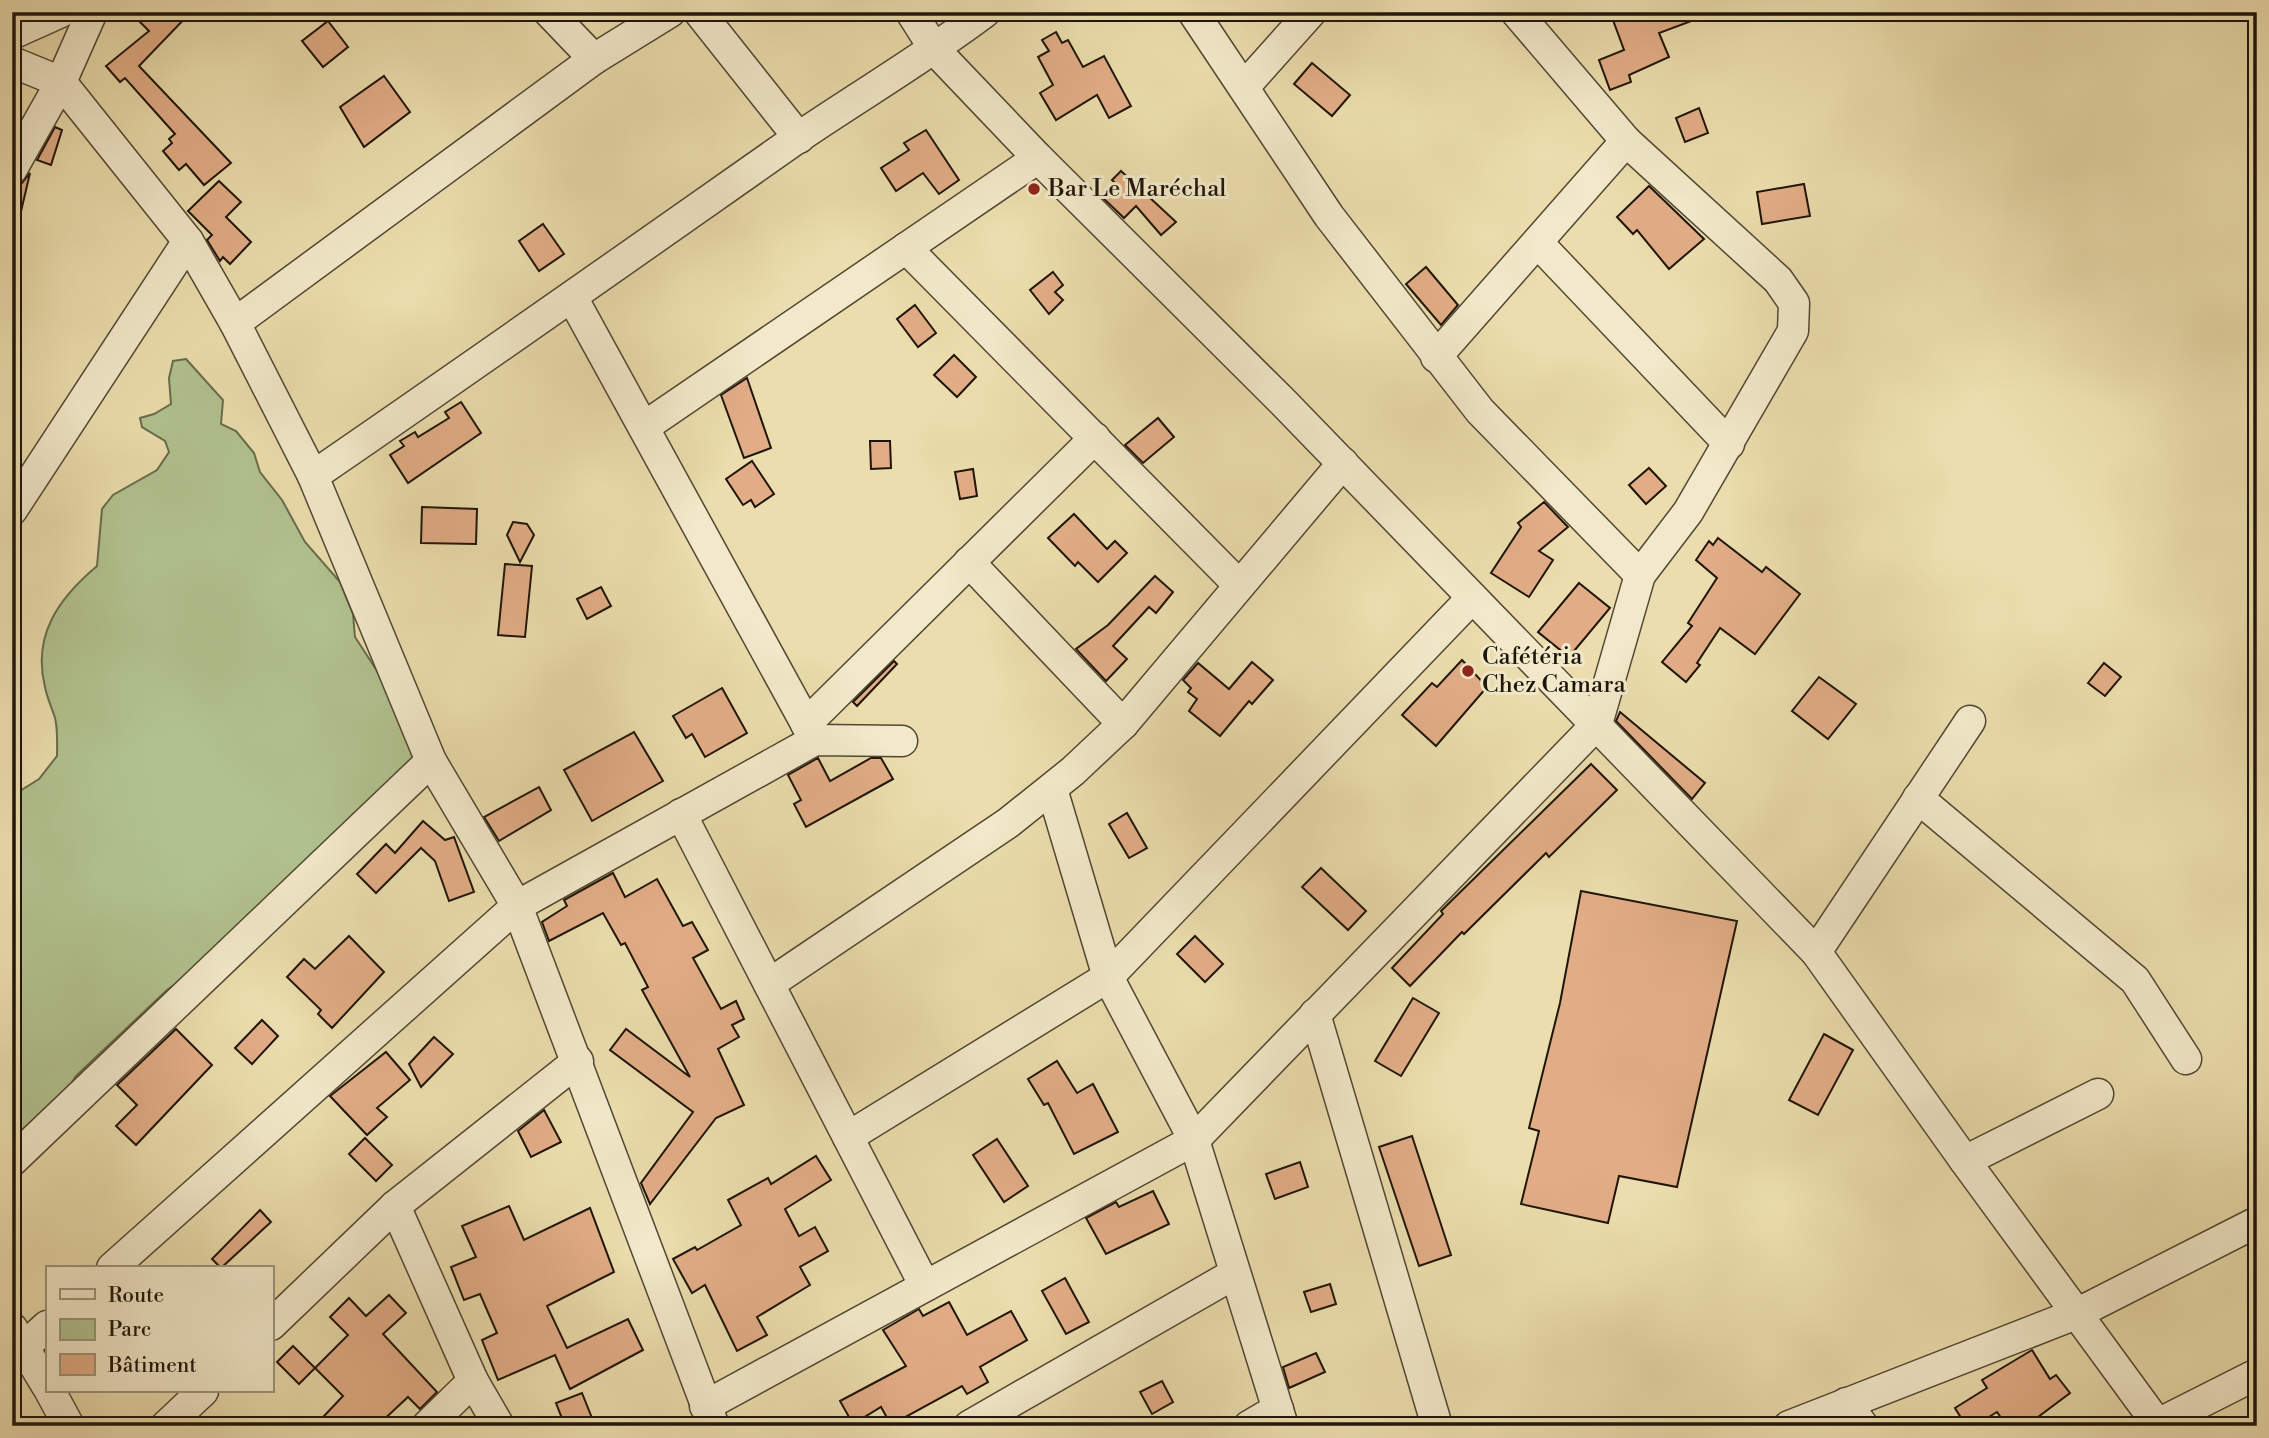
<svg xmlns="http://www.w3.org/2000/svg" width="2269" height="1438" viewBox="0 0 2269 1438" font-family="'Libre Bodoni',serif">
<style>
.green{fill:#b1c28f;stroke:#686c4c;stroke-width:2}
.building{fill:#e2ad86;stroke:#1e150a;stroke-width:2}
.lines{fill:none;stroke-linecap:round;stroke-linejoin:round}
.minor-casing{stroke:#514733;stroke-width:33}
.minor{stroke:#f2e9ca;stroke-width:30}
.poi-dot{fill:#8f2418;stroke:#f2e9ca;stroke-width:2.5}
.labels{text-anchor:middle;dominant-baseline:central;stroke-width:6;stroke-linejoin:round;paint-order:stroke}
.poi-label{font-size:24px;fill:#1e150a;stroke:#f2e9ca;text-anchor:start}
</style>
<rect width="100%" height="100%" fill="#ebddad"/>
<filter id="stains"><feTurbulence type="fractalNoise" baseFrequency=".00286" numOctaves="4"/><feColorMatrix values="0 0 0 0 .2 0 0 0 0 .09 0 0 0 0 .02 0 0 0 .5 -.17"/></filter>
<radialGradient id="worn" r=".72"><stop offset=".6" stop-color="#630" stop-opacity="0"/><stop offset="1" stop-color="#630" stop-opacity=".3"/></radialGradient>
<path class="green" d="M186 359 223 400 221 424 236 431 254 453 260 472 282 500 305 542 340 582 353 614 355 637 381 677 417 756 206 962 167 990 76 1076 47 1122 12 1154V796L39 779 57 756C57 744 58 730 55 718 52 708 47 698 45 687 32 635 59 598 97 566L102 509 113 495 157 470 169 452 165 441 142 427 140 418 154 414 171 404 169 378 173 361Z"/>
<g class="building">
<polygon points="130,12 191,12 139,66 231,163 204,185 186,164 179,170 163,151 172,143 169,139 175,134 125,78 120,82 106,66 149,31"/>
<polygon points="1634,12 1710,14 1659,33 1669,57 1629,75 1631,82 1610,90 1599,60 1624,50 1613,20"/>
<polygon points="328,21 348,47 323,67 302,41"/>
<polygon points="1056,32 1062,43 1068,40 1083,67 1104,56 1131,106 1109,118 1097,95 1056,120 1040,93 1053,85 1038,57 1049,51 1042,40"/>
<polygon points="1312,63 1350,95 1332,116 1294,84"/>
<polygon points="384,76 410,112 364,147 340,107"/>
<polygon points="1699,108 1708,133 1685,142 1676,118"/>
<polygon points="55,127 62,130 51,165 37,160"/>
<polygon points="926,130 959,180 939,194 923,173 896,191 881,168 909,150 904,143"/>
<polygon points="1121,171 1176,222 1161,235 1136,206 1124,218 1102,197 1116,184 1112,180"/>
<polygon points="30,173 19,220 12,219 12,186 21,184"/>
<polygon points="219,181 241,202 226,217 251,242 230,264 223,257 220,261 207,240 212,235 188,211"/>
<polygon points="1804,184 1810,216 1762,224 1757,192"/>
<polygon points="1649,186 1704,239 1669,269 1637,230 1633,234 1617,217"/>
<polygon points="543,224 564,254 539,271 519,241"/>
<polygon points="1426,267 1458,305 1441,325 1406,284"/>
<polygon points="1053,272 1063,285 1055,292 1063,300 1049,314 1030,290"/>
<polygon points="915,305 936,333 918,347 897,319"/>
<polygon points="954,355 976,377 957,397 934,375"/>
<polygon points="747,378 771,448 744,458 721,395"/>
<polygon points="461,402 481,433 408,483 390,455 404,446 400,441 415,432 418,437 449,418 445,412"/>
<polygon points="1158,418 1174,437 1143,463 1125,445"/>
<polygon points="870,441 890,441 891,468 871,469"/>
<polygon points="752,461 774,494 755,507 751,500 743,505 726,479"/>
<polygon points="1649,468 1666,486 1646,504 1629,485"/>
<polygon points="973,469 977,496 960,499 955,472"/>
<polygon points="1544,502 1568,527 1539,551 1553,560 1529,597 1491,573 1521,527 1518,523"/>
<polygon points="422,507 477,509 476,544 421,543"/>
<polygon points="1074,514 1107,549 1115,541 1127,553 1098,582 1078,562 1075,566 1048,538"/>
<polygon points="513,522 527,524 534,535 520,562 507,535"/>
<polygon points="1718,538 1762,572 1766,567 1800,594 1755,654 1720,628 1697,663 1700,665 1686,682 1662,662 1692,626 1688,623 1717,578 1696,560 1709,541 1713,545"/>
<polygon points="505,564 532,566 525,637 498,635"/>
<polygon points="1155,576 1173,592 1156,613 1149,607 1113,646 1127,659 1106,681 1076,649 1108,625"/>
<polygon points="1579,583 1610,608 1569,657 1538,632"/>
<polygon points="601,587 611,606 587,619 577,599"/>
<polygon points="1462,660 1487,687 1436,746 1402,715 1432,683 1437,687"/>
<polygon points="894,661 897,664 857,706 853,702"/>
<polygon points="1252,662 1273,680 1252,704 1249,701 1220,736 1189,711 1197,699 1188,692 1191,688 1183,680 1198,663 1229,689"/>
<polygon points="2104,663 2121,677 2105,696 2088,683"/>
<polygon points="1819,677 1856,704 1828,739 1792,711"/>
<polygon points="722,688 747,733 705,757 692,734 686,738 673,716"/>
<polygon points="1620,712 1705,783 1692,799 1616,721"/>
<polygon points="634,732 663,781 592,821 564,770"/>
<polygon points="818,758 830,781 871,758 881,758 893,779 806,827 794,804 801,800 788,775"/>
<polygon points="1591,764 1617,790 1549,857 1546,853 1464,934 1462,932 1410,986 1392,968 1443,914 1441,911"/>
<polygon points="539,787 551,810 499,841 484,817"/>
<polygon points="1127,813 1147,848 1129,858 1109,824"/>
<polygon points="423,821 445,840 454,837 474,892 449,901 435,861 421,848 376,893 357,874 386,844 395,853"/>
<polygon points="1321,868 1366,911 1348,930 1302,887"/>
<polygon points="613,873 625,897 657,879 683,926 692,922 708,950 693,958 721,1009 736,1001 744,1019 732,1025 739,1037 718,1049 744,1105 716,1118 650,1204 641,1183 693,1112 610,1050 626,1029 690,1077 642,990 648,987 625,943 621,945 603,913 549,941 542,922 567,906 564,900"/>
<polygon points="1581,891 1737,921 1677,1187 1619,1176 1608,1223 1521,1204 1539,1131 1529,1128 1560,1003"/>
<polygon points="349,936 384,972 332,1028 318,1014 321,1010 287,977 304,959 315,969"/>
<polygon points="1195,936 1223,964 1205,982 1177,954"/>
<polygon points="1413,998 1439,1013 1401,1076 1375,1061"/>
<polygon points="262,1020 278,1036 252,1064 235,1048"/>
<polygon points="176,1029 212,1065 136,1145 116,1126 137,1105 117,1085"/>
<polygon points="1824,1034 1853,1050 1818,1115 1789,1100"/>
<polygon points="434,1037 453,1054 421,1087 409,1064"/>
<polygon points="386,1052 410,1080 377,1108 387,1117 367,1135 330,1096"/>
<polygon points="1057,1061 1077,1093 1093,1084 1118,1132 1074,1154 1048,1103 1044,1105 1028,1079"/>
<polygon points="544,1110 561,1142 531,1157 518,1131"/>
<polygon points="1412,1136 1451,1255 1419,1266 1379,1147"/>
<polygon points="365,1138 392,1165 376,1181 349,1154"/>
<polygon points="997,1139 1028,1186 1004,1202 973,1155"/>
<polygon points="816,1156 831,1180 785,1209 799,1236 815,1227 828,1251 800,1267 810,1285 757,1317 767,1335 737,1351 705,1285 692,1293 673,1259 695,1247 697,1250 741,1225 728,1200 768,1178 771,1184"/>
<polygon points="1300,1162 1308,1187 1275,1199 1266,1174"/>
<polygon points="1153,1191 1169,1224 1106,1254 1086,1218 1116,1202 1119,1207"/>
<polygon points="509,1206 524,1240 590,1208 614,1272 547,1306 567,1348 628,1319 643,1350 570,1389 555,1355 498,1380 482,1340 497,1333 480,1294 464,1300 451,1267 476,1257 462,1226"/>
<polygon points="260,1210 271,1222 221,1268 212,1259"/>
<polygon points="1065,1278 1089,1322 1066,1334 1042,1291"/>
<polygon points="1330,1284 1336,1304 1311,1312 1304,1292"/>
<polygon points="389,1295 406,1313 383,1334 437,1392 420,1409 408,1397 377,1426 334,1426 324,1416 343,1396 315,1368 348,1335 330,1317 349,1298 366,1316"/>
<polygon points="949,1302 967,1335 1011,1311 1027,1340 980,1367 988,1382 967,1394 962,1386 891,1425 881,1407 853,1424 840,1401 906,1366 883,1330 919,1309 923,1316"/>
<polygon points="293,1346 315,1368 299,1384 277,1362"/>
<polygon points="2032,1350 2050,1379 2056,1375 2070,1393 2026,1426 2007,1426 1997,1412 1974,1426 1966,1426 1955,1408 1987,1388 1982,1380"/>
<polygon points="1316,1353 1325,1372 1289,1388 1283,1367"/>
<polygon points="1162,1381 1173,1402 1152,1414 1140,1392"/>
<polygon points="582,1393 592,1418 565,1426 556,1403"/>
</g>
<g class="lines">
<g class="minor-casing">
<g id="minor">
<polyline points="549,12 594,59"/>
<polyline points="699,12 799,138"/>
<polyline points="911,12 935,50 1038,158 1284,403 1816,952 1965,1161 2159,1426"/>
<polyline points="1193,12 1329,216 1480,411 1640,575"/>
<polyline points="12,34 61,12"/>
<polyline points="12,62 61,82 188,241 235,323 313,476 431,761 517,906 714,1426"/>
<polyline points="1245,86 1311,12"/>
<polyline points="12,169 61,82 92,12"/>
<polyline points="1538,243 1729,444"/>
<polyline points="906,248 1238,584"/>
<polyline points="573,299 815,740"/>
<polyline points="235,323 594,59 670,12"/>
<polyline points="1436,357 1626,141"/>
<polyline points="644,427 1038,158"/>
<path d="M313 476C475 365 635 252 796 139 859 96 924 58 985 12"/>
<polyline points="12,510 188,241"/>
<polyline points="969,562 1123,724"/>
<polyline points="806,724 1095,438"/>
<polyline points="1052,789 1108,977 1194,1140 1283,1426"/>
<polyline points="1918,798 2135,980 2186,1059"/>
<polyline points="681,814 925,1286"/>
<polyline points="1816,952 1970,721"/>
<polyline points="769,984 1008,823 1073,771 1123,724 1343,463"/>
<polyline points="1315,1014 1437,1426"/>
<polyline points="848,1137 1108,977 1471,599"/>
<polyline points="12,1161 431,761"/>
<polyline points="1965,1161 2098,1094"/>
<polyline points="395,1206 473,1381 499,1426"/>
<polyline points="112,1268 517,906 815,740 902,741"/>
<polyline points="271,1325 395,1206 578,1061"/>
<polyline points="12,1328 47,1386"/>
<polyline points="12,1358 47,1326"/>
<polyline points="50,1391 69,1426"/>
<polyline points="1846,1403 1863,1426"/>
<polyline points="705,1406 1194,1140 1597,724 1640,575 1688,512 1793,331 1794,303 1778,280 1626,141 1516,12"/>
<polyline points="2158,1424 2257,1374"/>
<polyline points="166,1426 203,1391"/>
<polyline points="427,1426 473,1381"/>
<polyline points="969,1426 1234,1274"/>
<polyline points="1249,1426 1278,1409"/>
<polyline points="1789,1426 2076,1314 2257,1222"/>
</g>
</g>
<use href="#minor" class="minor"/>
</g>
<g class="poi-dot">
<circle cx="1034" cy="189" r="7"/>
<circle cx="1468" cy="671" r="7"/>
</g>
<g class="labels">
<g class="poi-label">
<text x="1048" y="189">Bar Le Maréchal</text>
<text x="1482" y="657">Cafétéria<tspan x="1482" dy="28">Chez Camara</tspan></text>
</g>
</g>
<rect width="2269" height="1438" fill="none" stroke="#ebddad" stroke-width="42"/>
<rect x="14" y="14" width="2241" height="1410" fill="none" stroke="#1e150a" stroke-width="3.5"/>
<rect x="21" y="21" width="2227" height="1396" fill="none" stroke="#1e150a" stroke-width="2"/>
<rect x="46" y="1266" width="228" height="126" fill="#f2e9ca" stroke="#9d947d" stroke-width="2"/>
<rect x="60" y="1289" width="35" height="10" fill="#f2e9ca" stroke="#9d947d" stroke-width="2"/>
<text x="108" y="1302" font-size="21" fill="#1e150a">Route</text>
<rect x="60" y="1319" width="35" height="21" fill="#b1c28f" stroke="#9d947d" stroke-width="2"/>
<text x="108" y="1336" font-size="21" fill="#1e150a">Parc</text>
<rect x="60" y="1354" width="35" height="21" fill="#e2ad86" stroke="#9d947d" stroke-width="2"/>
<text x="108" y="1372" font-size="21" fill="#1e150a">Bâtiment</text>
<rect width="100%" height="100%" filter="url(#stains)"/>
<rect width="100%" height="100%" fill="url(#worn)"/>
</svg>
